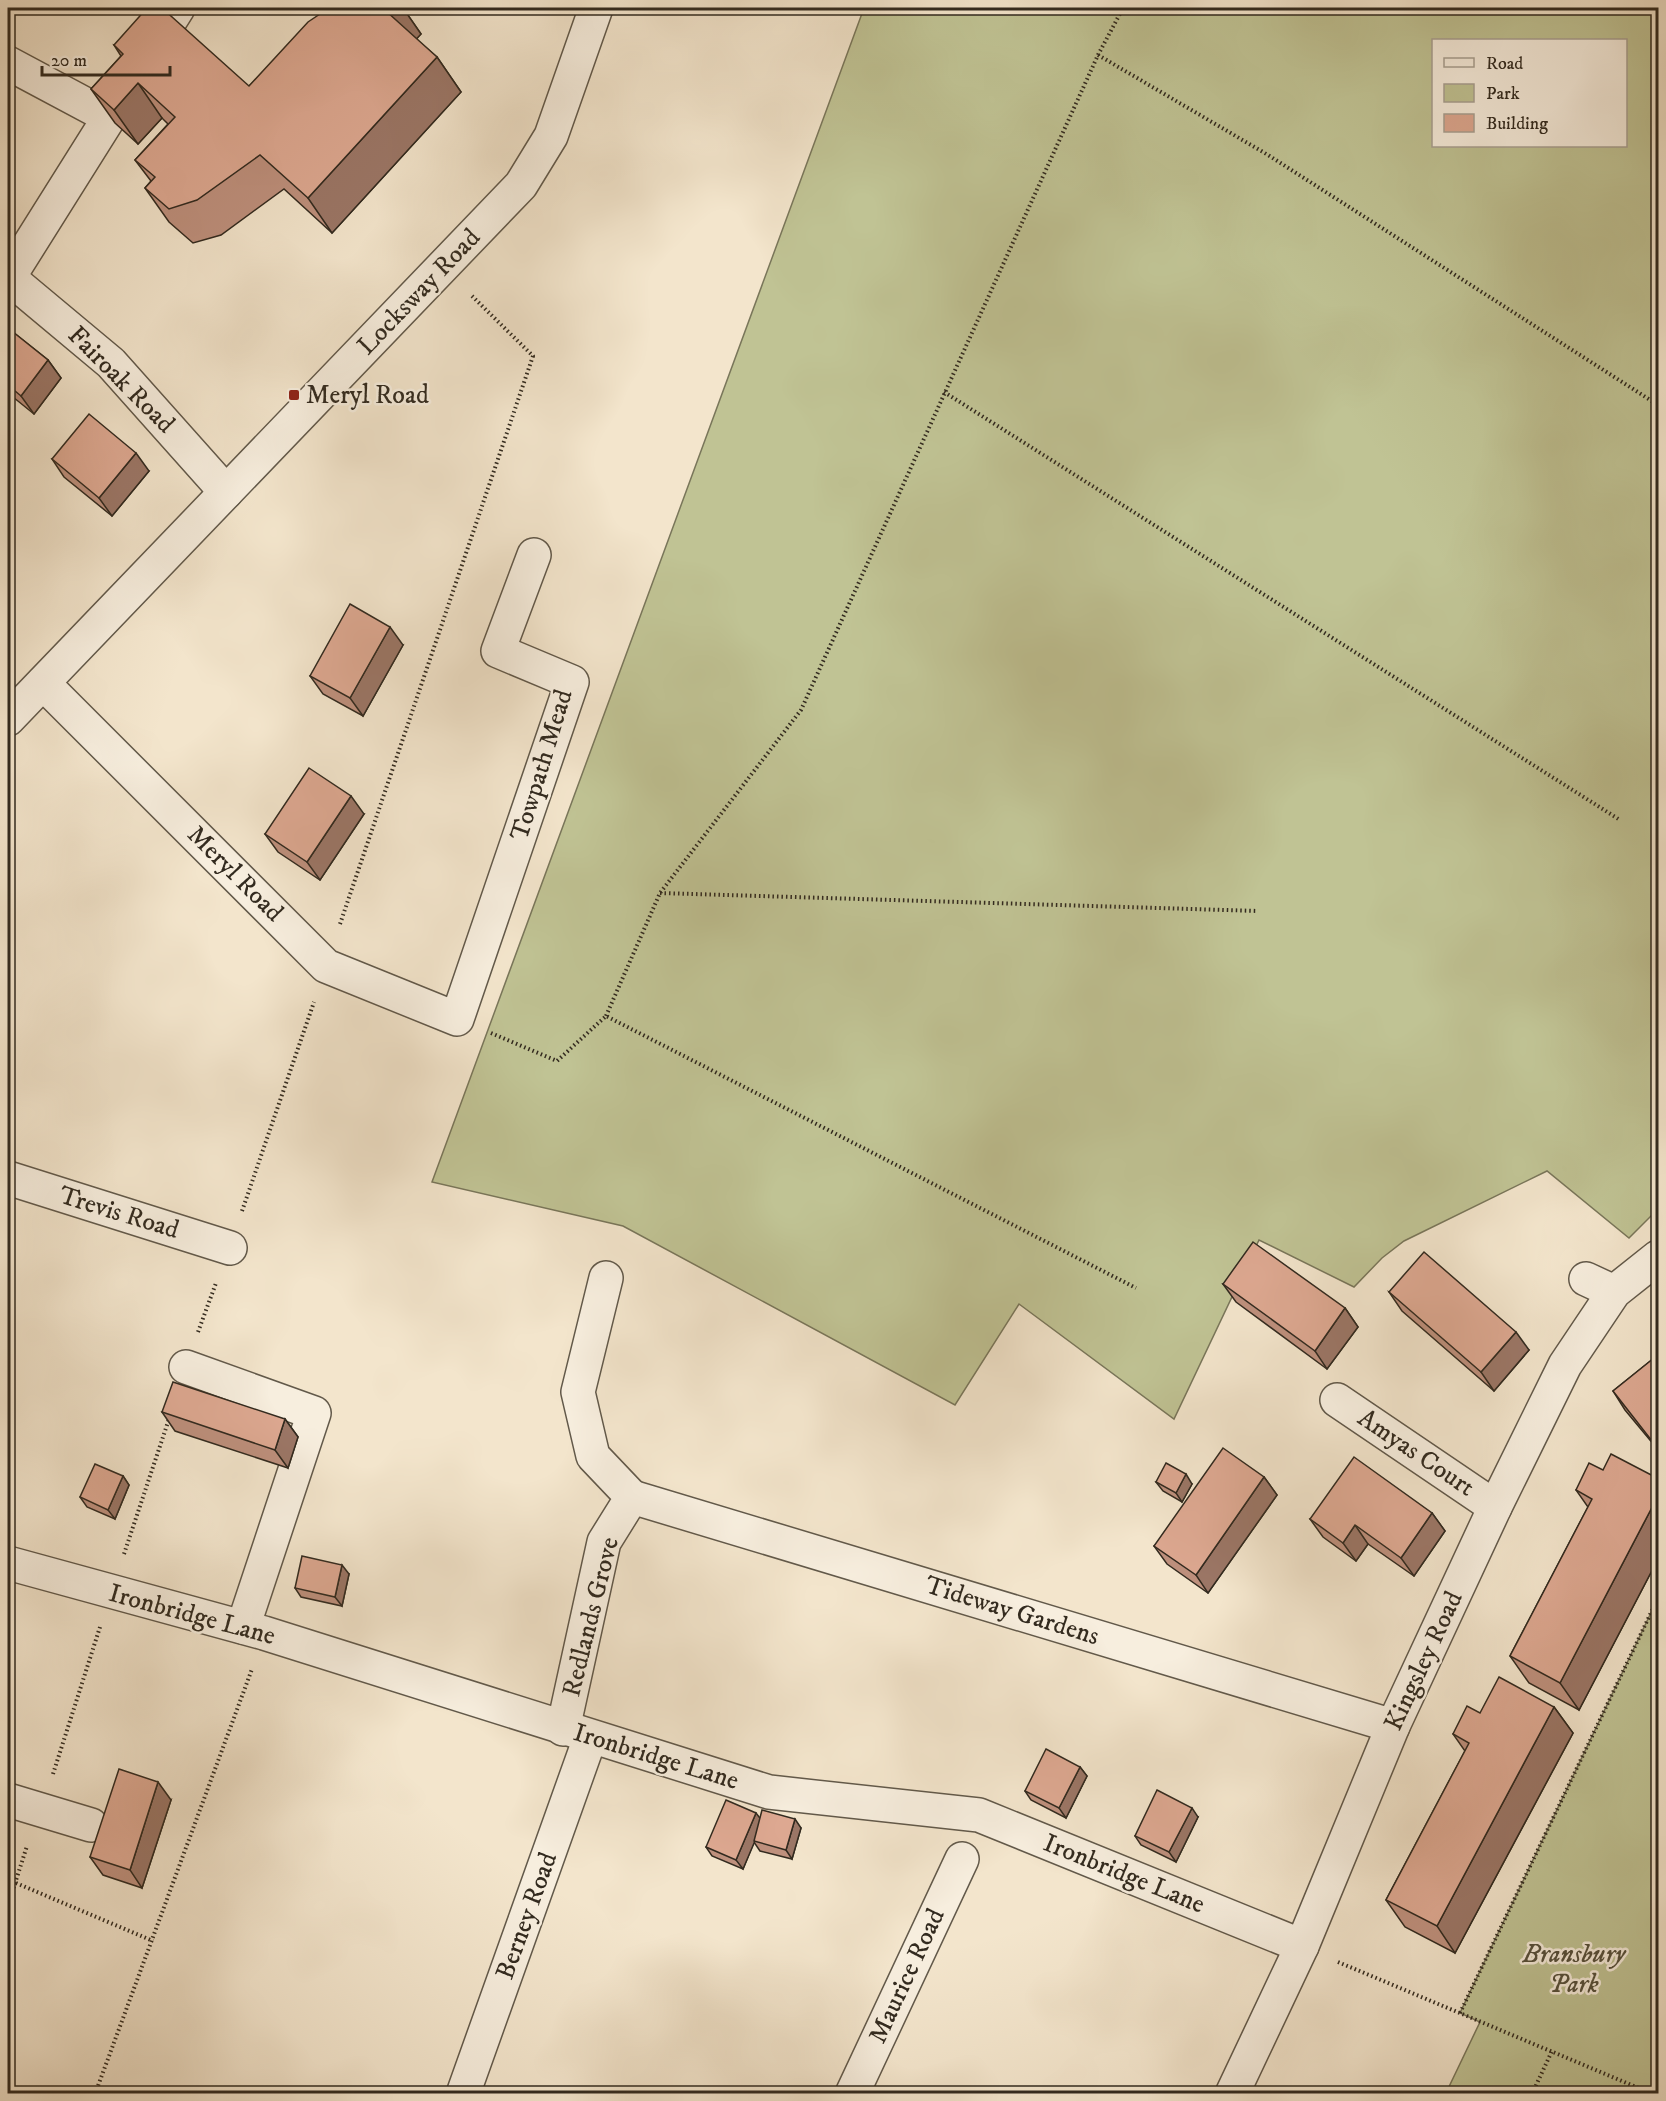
<svg xmlns="http://www.w3.org/2000/svg" width="1666" height="2101" viewBox="0 0 1666 2101" font-family="'IM FELL DW Pica',serif">
<style>
.green{fill:#c0c394;stroke:#79765a;stroke-width:1.5;fill-rule:evenodd}
.lines{fill:none;stroke-linecap:round;stroke-linejoin:round}
.minor-casing{stroke:#62594a;stroke-width:36}
.path{stroke:#322a1f;stroke-width:4;stroke-dasharray:1.5 3;stroke-linecap:butt}
.minor{stroke:#f7eede;stroke-width:33}
.wall{fill:#be907d;stroke:#322a1f;stroke-width:1.5}
.shaded-wall{fill:#9b7666;stroke:#322a1f;stroke-width:1.5}
.building{fill:#dda891;stroke:#322a1f;stroke-width:1.5}
.poi-dot{fill:#8f2418;stroke:#f7eede;stroke-width:2}
.labels{text-anchor:middle;dominant-baseline:central;stroke-width:5;stroke-linejoin:round;paint-order:stroke}
.street-label{font-size:26px;fill:#322a1f;stroke:#f7eede}
.poi-label{font-size:26px;fill:#322a1f;stroke:#f7eede;text-anchor:start}
.park-label{font-size:26px;font-style:italic;fill:#56503c;stroke:#f7eede}
</style>
<rect width="100%" height="100%" fill="#f3e5cc"/>
<filter id="stains"><feTurbulence type="fractalNoise" baseFrequency=".00333" numOctaves="4"/><feColorMatrix values="0 0 0 0 .2 0 0 0 0 .09 0 0 0 0 .02 0 0 0 .5 -.17"/></filter>
<radialGradient id="worn" r=".72"><stop offset=".6" stop-color="#630" stop-opacity="0"/><stop offset="1" stop-color="#630" stop-opacity=".3"/></radialGradient>
<g class="green">
<path d="M864 8H1658V1209L1629 1238 1547 1171 1404 1241 1382 1258 1354 1287 1259 1240 1174 1419 1019 1304 955 1405 623 1226 432 1182ZM1434 40H1626V146H1434Z"/>
<polygon points="1658,1598 1658,2093 1446,2093 1480,2022 1460,2013"/>
</g>
<g class="lines">
<g class="minor-casing">
<g id="minor">
<polyline points="8,63 109,117"/>
<polyline points="8,277 111,363 226,492"/>
<polyline points="9,277 178,8"/>
<polyline points="43,683 326,966 457,1019 572,682 498,651 534,555"/>
<polyline points="8,719 521,185 551,136 596,8"/>
<polyline points="8,1178 230,1248"/>
<polyline points="1586,1279 1614,1292"/>
<polyline points="186,1367 314,1413 243,1627"/>
<polyline points="1337,1400 1495,1507"/>
<polyline points="632,1497 1393,1726"/>
<polyline points="8,1563 264,1633 769,1792 979,1815 1302,1946"/>
<polyline points="563,1729 604,1542 632,1497 593,1456 578,1392 606,1278"/>
<polyline points="8,1800 91,1825"/>
<polyline points="463,2094 590,1738"/>
<polyline points="852,2094 962,1859"/>
<polyline points="1232,2094 1302,1946 1393,1726 1495,1507 1565,1365 1614,1292 1658,1257"/>
</g>
</g>
<g class="path">
<polyline points="1098,55 1268,155 1658,405"/>
<polyline points="944,392 1620,820"/>
<polyline points="660,893 1258,911"/>
<polyline points="340,924 533,356 470,294"/>
<polyline points="606,1016 660,893 801,710 1098,55 1123,8"/>
<polyline points="491,1033 557,1061 606,1016 1136,1288"/>
<polyline points="242,1211 314,1002"/>
<polyline points="198,1332 216,1283"/>
<polyline points="124,1554 170,1416"/>
<polyline points="53,1774 100,1627"/>
<polyline points="16,1883 153,1941"/>
<polyline points="8,1905 27,1846"/>
<polyline points="1338,1962 1653,2094"/>
<polyline points="1460,2013 1658,1598"/>
<polyline points="95,2094 252,1669"/>
<polyline points="1532,2094 1552,2051"/>
</g>
<use href="#minor" class="minor"/>
</g>
<g class="wall">
<polygon points="329,8 403,8 421,34 416,39 437,57 461,92 332,233 284,189 221,235 193,243 169,222 145,188 151,181 135,160 168,124 162,118 138,144 115,123 91,89 121,56 114,45 249,86"/>
<polygon points="8,328 48,360 61,378 34,414 8,393"/>
<polygon points="52,459 149,471 112,516 64,477"/>
<polygon points="403,645 363,716 323,694 310,676"/>
<polygon points="364,814 320,880 278,852 265,834"/>
<polygon points="1223,1284 1345,1308 1358,1327 1327,1369 1236,1302"/>
<polygon points="1389,1292 1529,1350 1494,1391 1402,1311"/>
<polygon points="1659,1354 1659,1451 1625,1410 1613,1391"/>
<polygon points="162,1412 285,1419 298,1437 288,1468 175,1431"/>
<polygon points="1603,1470 1659,1479 1659,1557 1579,1710 1529,1683 1510,1656 1588,1507 1576,1490"/>
<polygon points="123,1476 129,1485 115,1519 87,1507 80,1497"/>
<polygon points="1264,1477 1277,1495 1208,1593 1167,1564 1154,1546"/>
<polygon points="1156,1482 1192,1484 1182,1502 1163,1491"/>
<polygon points="1432,1513 1445,1531 1414,1576 1368,1544 1356,1561 1323,1537 1310,1519"/>
<polygon points="349,1574 342,1606 301,1597 295,1588"/>
<polygon points="1554,1707 1573,1733 1455,1953 1405,1927 1386,1900 1465,1751 1453,1734 1480,1713"/>
<polygon points="1080,1767 1087,1776 1066,1818 1031,1800 1025,1791"/>
<polygon points="171,1800 142,1888 103,1875 90,1857"/>
<polygon points="1198,1817 1176,1862 1141,1845 1135,1836"/>
<polygon points="760,1818 801,1828 792,1859 760,1851 754,1842 743,1869 712,1856 706,1847"/>
</g>
<g class="shaded-wall">
<polygon points="389,8 403,8 421,34 410,46 386,11"/>
<polygon points="437,57 461,92 332,233 308,198"/>
<polygon points="138,83 162,118 138,144 114,110"/>
<polygon points="48,360 61,378 34,414 21,396"/>
<polygon points="136,453 149,471 112,516 99,498"/>
<polygon points="390,627 403,645 363,716 350,698"/>
<polygon points="351,796 364,814 320,880 307,862"/>
<polygon points="1345,1308 1358,1327 1327,1369 1315,1351"/>
<polygon points="1516,1332 1529,1350 1494,1391 1481,1372"/>
<polygon points="285,1419 298,1437 288,1468 275,1450"/>
<polygon points="1186,1474 1192,1484 1182,1502 1176,1493"/>
<polygon points="123,1476 129,1485 115,1519 108,1510"/>
<polygon points="1264,1477 1277,1495 1208,1593 1196,1575"/>
<polygon points="1659,1494 1659,1557 1579,1710 1560,1683"/>
<polygon points="1432,1513 1445,1531 1414,1576 1401,1558"/>
<polygon points="1355,1525 1368,1544 1356,1561 1343,1543"/>
<polygon points="342,1565 349,1574 342,1606 335,1597"/>
<polygon points="1554,1707 1573,1733 1455,1953 1437,1926"/>
<polygon points="1080,1767 1087,1776 1066,1818 1059,1808"/>
<polygon points="158,1782 171,1800 142,1888 130,1870"/>
<polygon points="1192,1808 1198,1817 1176,1862 1169,1852"/>
<polygon points="756,1813 763,1822 743,1869 736,1860"/>
<polygon points="795,1819 801,1828 792,1859 786,1850"/>
</g>
<g class="building">
<polygon points="147,8 162,8 249,86 308,22 329,8 389,8 386,11 437,57 308,198 260,155 197,200 169,209 145,188 155,177 135,160 175,117 138,83 114,110 91,89 123,54 114,45"/>
<polygon points="8,328 48,360 21,396 8,385"/>
<polygon points="89,414 136,453 99,498 52,459"/>
<polygon points="350,604 390,627 350,698 310,676"/>
<polygon points="309,768 351,796 307,862 265,834"/>
<polygon points="1253,1242 1345,1308 1315,1351 1223,1284"/>
<polygon points="1424,1252 1516,1332 1481,1372 1389,1292"/>
<polygon points="1659,1354 1659,1435 1652,1441 1613,1391"/>
<polygon points="173,1382 285,1419 275,1450 162,1412"/>
<polygon points="1223,1448 1264,1477 1196,1575 1154,1546"/>
<polygon points="1611,1454 1659,1479 1659,1494 1560,1683 1510,1656 1592,1499 1576,1490 1589,1463 1603,1470"/>
<polygon points="1354,1457 1432,1513 1401,1558 1355,1525 1343,1543 1310,1519"/>
<polygon points="1166,1463 1186,1474 1176,1493 1156,1482"/>
<polygon points="95,1464 123,1476 108,1510 80,1497"/>
<polygon points="302,1556 342,1565 335,1597 295,1588"/>
<polygon points="1499,1677 1554,1707 1437,1926 1386,1900 1469,1743 1453,1734 1467,1706 1480,1713"/>
<polygon points="1046,1749 1080,1767 1059,1808 1025,1791"/>
<polygon points="119,1769 158,1782 130,1870 90,1857"/>
<polygon points="1157,1790 1192,1808 1169,1852 1135,1836"/>
<polygon points="726,1800 756,1813 736,1860 706,1847"/>
<polygon points="762,1810 795,1819 786,1850 754,1841"/>
</g>
<rect class="poi-dot" x="288" y="389" width="12" height="12" rx="3"/>
<g class="labels">
<g class="street-label">
<text transform="translate(419 292) rotate(-46)">Locksway Road</text>
<text transform="translate(121 380) rotate(45)">Fairoak Road</text>
<text transform="translate(542 765) rotate(-73)">Towpath Mead</text>
<text transform="translate(235 874) rotate(45)">Meryl Road</text>
<text transform="translate(119 1213) rotate(17)">Trevis Road</text>
<text transform="translate(1416 1453) rotate(34)">Amyas Court</text>
<text transform="translate(1012 1611) rotate(17)">Tideway Gardens</text>
<text transform="translate(192 1615) rotate(15)">Ironbridge Lane</text>
<text transform="translate(591 1617) rotate(-76)">Redlands Grove</text>
<text transform="translate(1424 1661) rotate(-65)">Kingsley Road</text>
<text transform="translate(656 1757) rotate(17)">Ironbridge Lane</text>
<text transform="translate(1124 1874) rotate(22)">Ironbridge Lane</text>
<text transform="translate(527 1916) rotate(-70)">Berney Road</text>
<text transform="translate(907 1976) rotate(-65)">Maurice Road</text>
</g>
<g class="poi-label">
<text x="306" y="395">Meryl Road</text>
</g>
<g class="park-label">
<text x="1574" y="1954">Bransbury<tspan x="1574" dy="30">Park</tspan></text>
</g>
</g>
<rect width="1666" height="2101" fill="none" stroke="#f3e5cc" stroke-width="30"/>
<rect x="9" y="9" width="1648" height="2083" fill="none" stroke="#322a1f" stroke-width="3"/>
<rect x="15" y="15" width="1636" height="2071" fill="none" stroke="#322a1f" stroke-width="1.5"/>
<rect x="1432" y="39" width="195" height="108" fill="#f7eede" stroke="#a8a092" stroke-width="1.5"/>
<rect x="1444" y="58" width="30" height="9" fill="#f7eede" stroke="#a8a092" stroke-width="1.5"/>
<text x="1486" y="69" font-size="18" fill="#322a1f">Road</text>
<rect x="1444" y="84" width="30" height="18" fill="#c0c394" stroke="#a8a092" stroke-width="1.5"/>
<text x="1486" y="99" font-size="18" fill="#322a1f">Park</text>
<rect x="1444" y="114" width="30" height="18" fill="#dda891" stroke="#a8a092" stroke-width="1.5"/>
<text x="1486" y="129" font-size="18" fill="#322a1f">Building</text>
<path d="M42 66v9h128v-9" fill="none" stroke="#322a1f" stroke-width="3"/>
<text x="51" y="66" font-size="18" fill="#322a1f" stroke="#f7eede" stroke-width="4.5" paint-order="stroke">20 m</text>
<rect width="100%" height="100%" filter="url(#stains)"/>
<rect width="100%" height="100%" fill="url(#worn)"/>
</svg>
